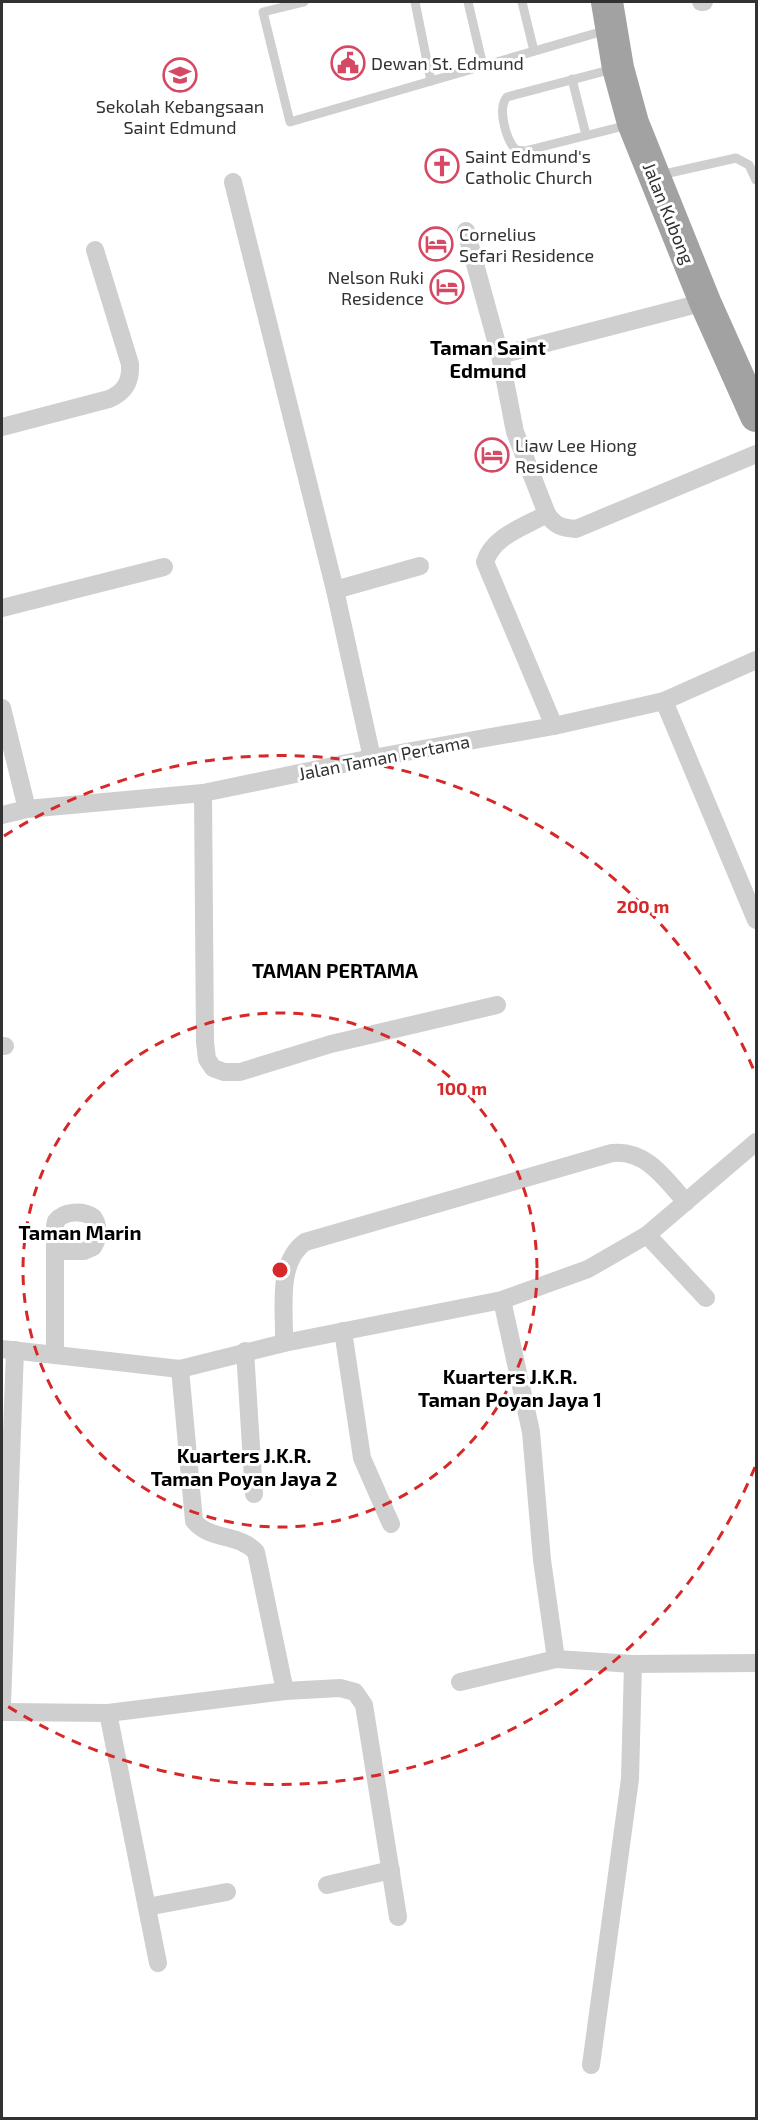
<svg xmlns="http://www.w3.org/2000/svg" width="758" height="2120" viewBox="0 0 758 2120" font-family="'Exo 2',sans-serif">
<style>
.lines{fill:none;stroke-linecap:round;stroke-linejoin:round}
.service{stroke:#cfcfcf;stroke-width:9}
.minor{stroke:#cfcfcf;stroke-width:18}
.trunk{stroke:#a2a2a2;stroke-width:32}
.ring{fill:none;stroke:#d62828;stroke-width:3;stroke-dasharray:10 8}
.labels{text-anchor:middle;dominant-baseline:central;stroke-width:6;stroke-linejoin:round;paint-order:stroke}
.poi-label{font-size:18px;fill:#323232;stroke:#fff;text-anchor:start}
.street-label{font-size:18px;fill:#323232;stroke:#fff}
.neighbourhood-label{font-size:20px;font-weight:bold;fill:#000;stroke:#fff}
.centre{fill:#d62828;stroke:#fff;stroke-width:3}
.ring-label{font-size:18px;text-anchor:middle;font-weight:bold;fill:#d62828;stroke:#fff;stroke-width:6;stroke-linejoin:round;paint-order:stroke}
</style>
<rect width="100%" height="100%" fill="#fff"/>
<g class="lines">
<g class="service">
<polyline points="304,2 263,12 290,122 607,30"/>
<polyline points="415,2 431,81"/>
<polyline points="468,2 483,66"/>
<polyline points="522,2 534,51"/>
<path d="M613 69 507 97C497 108 506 140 516 150L525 151 628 125"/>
<polyline points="572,79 586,135"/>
<polyline points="660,175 736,158 749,165 756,180"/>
</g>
<g class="minor">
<polyline points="701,2 704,2"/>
<polyline points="233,182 335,590 372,758"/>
<path d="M466 231 500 355 515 432 547 514C555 526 562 528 576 529L756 454"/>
<polyline points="500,355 705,302"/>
<path d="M2 427 109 399C125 392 131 382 130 364L95 250"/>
<path d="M547 514C524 527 493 536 485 562L554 726"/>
<polyline points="335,590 420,566"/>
<polyline points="2,608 164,567"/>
<polyline points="664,701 756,920"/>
<polyline points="2,708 27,809"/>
<polyline points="203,793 205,1042 207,1059 213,1068 224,1072 240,1072 331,1044 497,1005"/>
<polyline points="2,815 27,809 203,793 372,758 554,726 664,701 756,660"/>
<polyline points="2,1046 5,1046"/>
<polyline points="647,1235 706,1298"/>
<polyline points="502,1300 531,1432 542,1560 556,1659 633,1664 756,1663"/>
<polyline points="343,1331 362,1458 391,1524"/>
<path d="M284 1343C285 1311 276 1263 305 1242L612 1153C646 1149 665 1179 686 1202"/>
<polyline points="2,1349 180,1369 284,1343 502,1300 588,1269 647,1235 756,1142"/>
<polyline points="245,1351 254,1494"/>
<path d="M55 1355V1226L56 1221C64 1211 82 1210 93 1217 99 1225 99 1238 93 1247L84 1251H55"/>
<path d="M180 1369 194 1521C210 1541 239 1533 256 1552L285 1691"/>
<polyline points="460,1682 556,1659"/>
<polyline points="2,1705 15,1350"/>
<polyline points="2,1712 108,1713 285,1691 340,1688 355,1692 364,1705 398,1917"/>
<polyline points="108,1713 158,1963"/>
<polyline points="327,1885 391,1870"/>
<polyline points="147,1907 227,1892"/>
<polyline points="591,2065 630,1779 633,1664"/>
</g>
<polyline class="trunk" points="607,2 618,68 633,123 705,302 756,416"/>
</g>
<g class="ring">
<circle cx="280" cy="1270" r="257"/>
<path d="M755 1467A514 514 0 0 1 4 1704M4 836A514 514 0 0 1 755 1073"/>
</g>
<defs>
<g id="civic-ring" transform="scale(1.725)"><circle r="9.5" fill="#fff" stroke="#d54965" stroke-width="1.5"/><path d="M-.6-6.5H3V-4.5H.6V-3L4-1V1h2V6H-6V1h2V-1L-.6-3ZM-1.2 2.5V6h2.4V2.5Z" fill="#d54965"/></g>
<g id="school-ring" transform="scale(1.725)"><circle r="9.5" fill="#fff" stroke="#d54965" stroke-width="1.5"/><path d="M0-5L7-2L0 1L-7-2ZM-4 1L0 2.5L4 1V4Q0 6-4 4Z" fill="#d54965"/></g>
<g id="church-ring" transform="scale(1.725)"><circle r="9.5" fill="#fff" stroke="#d54965" stroke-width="1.5"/><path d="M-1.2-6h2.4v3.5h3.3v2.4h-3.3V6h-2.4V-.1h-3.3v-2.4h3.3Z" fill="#d54965"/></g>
<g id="hotel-ring" transform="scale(1.725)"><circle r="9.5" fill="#fff" stroke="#d54965" stroke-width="1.5"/><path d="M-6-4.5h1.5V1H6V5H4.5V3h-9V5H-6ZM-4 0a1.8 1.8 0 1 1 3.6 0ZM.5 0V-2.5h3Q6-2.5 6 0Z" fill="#d54965"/></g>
</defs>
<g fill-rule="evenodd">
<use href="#civic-ring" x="348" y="63"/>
<use href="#school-ring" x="180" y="75"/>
<use href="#church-ring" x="442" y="166"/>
<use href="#hotel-ring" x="436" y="244"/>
<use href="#hotel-ring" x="447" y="287"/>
<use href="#hotel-ring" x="492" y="455"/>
</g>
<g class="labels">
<g class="poi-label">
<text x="371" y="63">Dewan St. Edmund</text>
<text x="180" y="106" text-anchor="middle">Sekolah Kebangsaan<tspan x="180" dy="21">Saint Edmund</tspan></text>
<text x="465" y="156">Saint Edmund's<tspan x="465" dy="21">Catholic Church</tspan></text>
<text x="459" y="234">Cornelius<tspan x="459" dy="21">Sefari Residence</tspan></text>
<text x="424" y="277" text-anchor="end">Nelson Ruki<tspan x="424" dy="21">Residence</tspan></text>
<text x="515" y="445">Liaw Lee Hiong<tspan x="515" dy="21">Residence</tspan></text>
</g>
<g class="street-label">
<text transform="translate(669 213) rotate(68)">Jalan Kubong</text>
<text transform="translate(384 757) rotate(-11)">Jalan Taman Pertama</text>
</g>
<g class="neighbourhood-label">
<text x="488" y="347">Taman Saint<tspan x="488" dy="23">Edmund</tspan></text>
<text x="335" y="970">TAMAN PERTAMA</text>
<text x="80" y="1232">Taman Marin</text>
<text x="510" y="1376">Kuarters J.K.R.<tspan x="510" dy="23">Taman Poyan Jaya 1</tspan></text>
<text x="244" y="1455">Kuarters J.K.R.<tspan x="244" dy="23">Taman Poyan Jaya 2</tspan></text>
</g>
</g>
<circle cx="280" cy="1270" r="9" class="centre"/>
<g class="ring-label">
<text x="643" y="913">200 m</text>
<text x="462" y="1095">100 m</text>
</g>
<rect width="758" height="2120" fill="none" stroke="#323232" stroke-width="6"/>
</svg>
